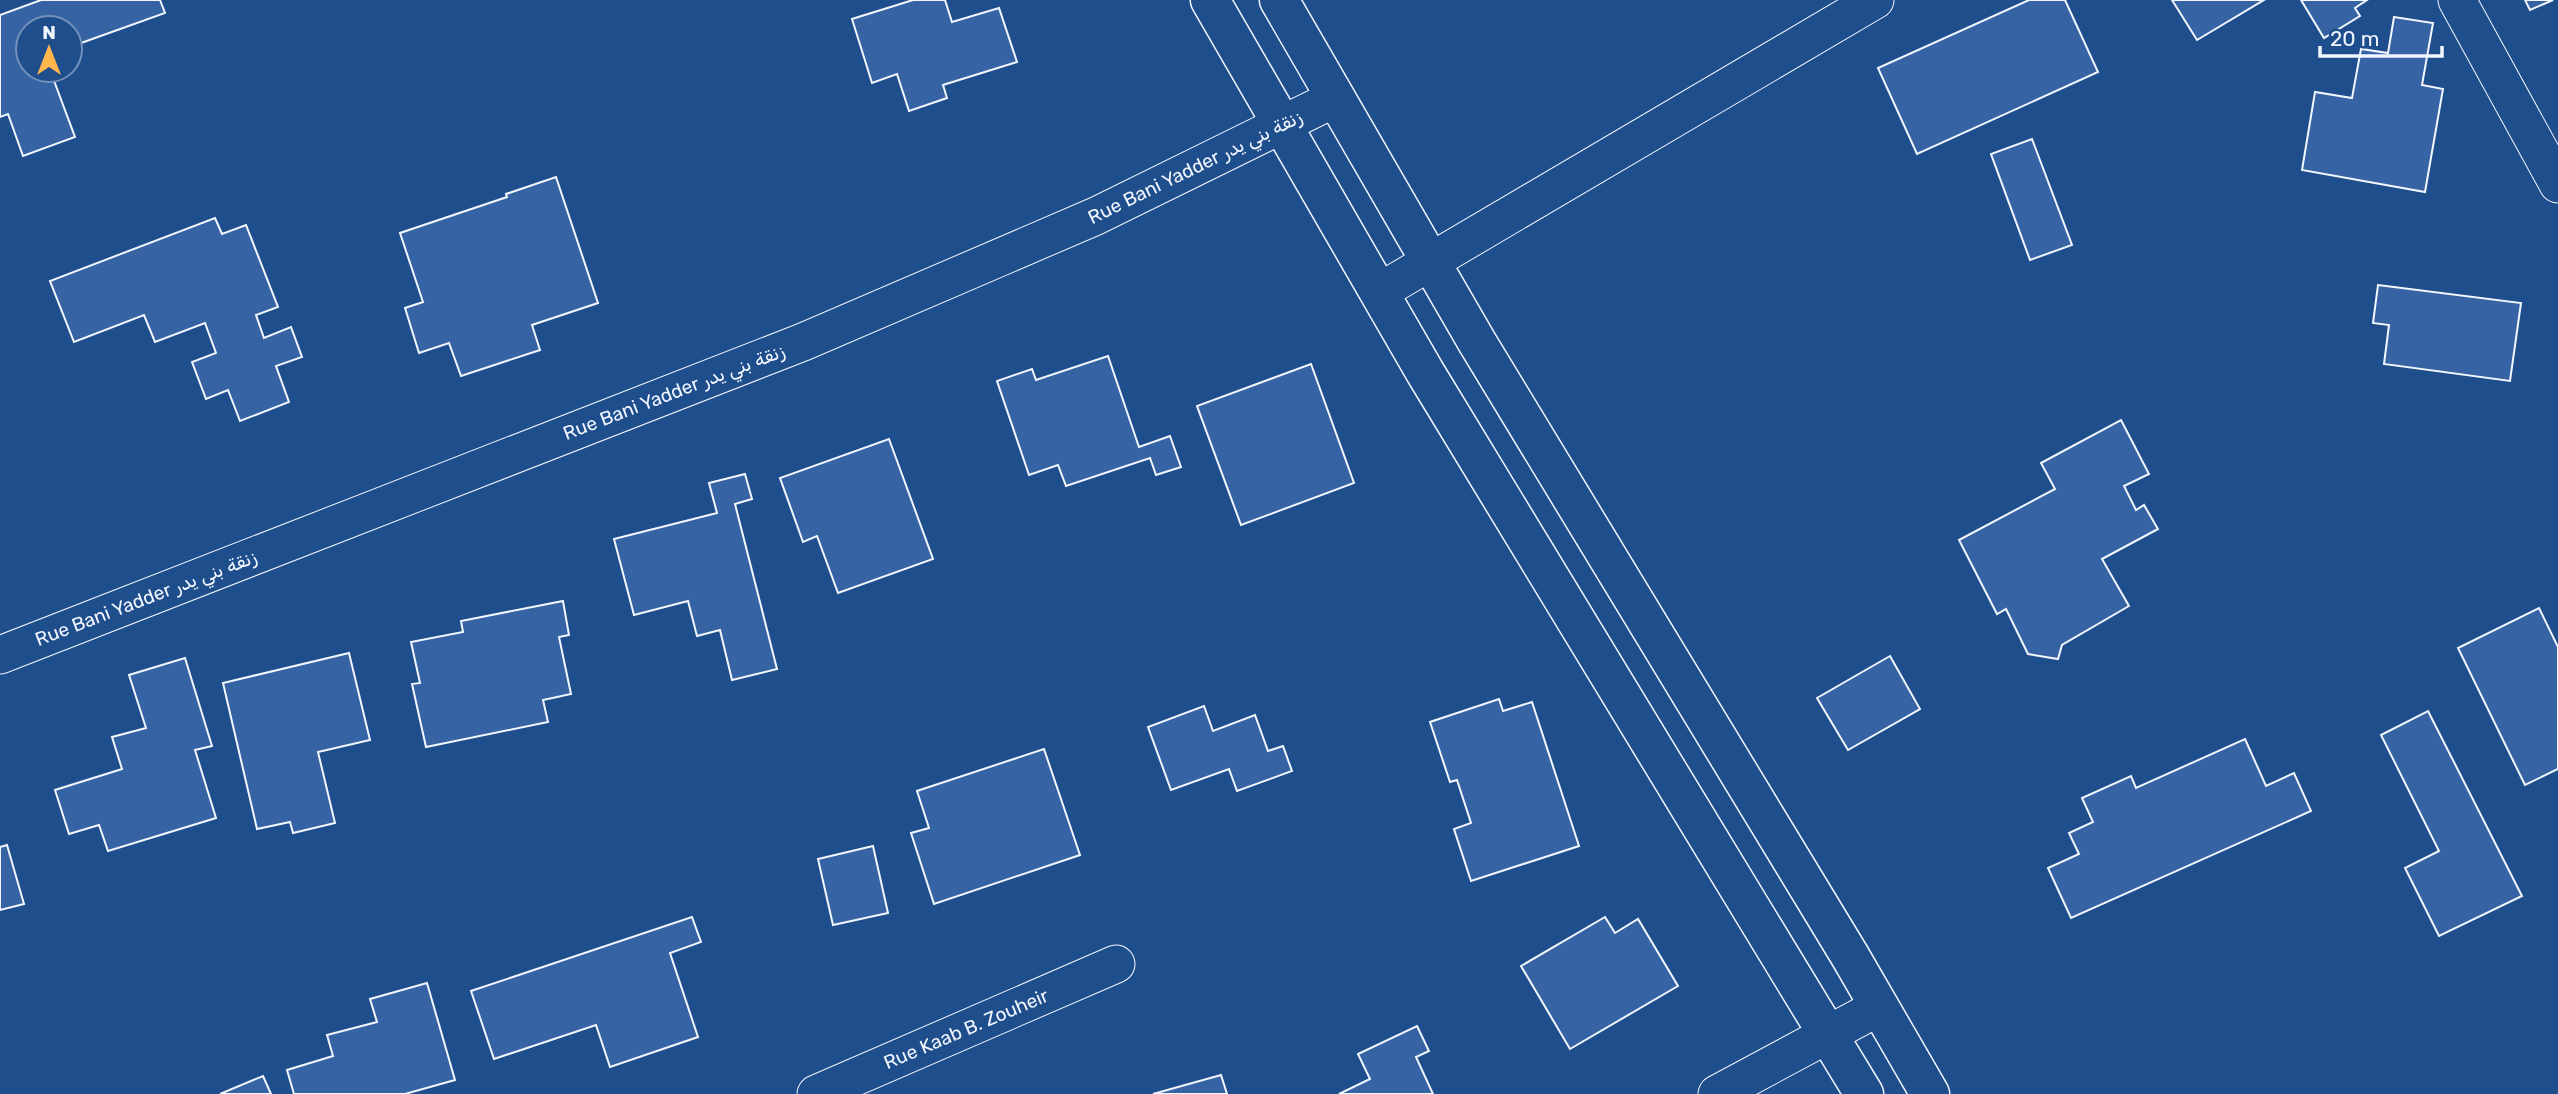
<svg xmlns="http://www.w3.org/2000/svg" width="2558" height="1094" viewBox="0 0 2558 1094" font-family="Rubik,Cairo,sans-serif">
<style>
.building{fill:#3563a3;stroke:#f2f6ff;stroke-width:2}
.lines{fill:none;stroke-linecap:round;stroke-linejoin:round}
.street-casing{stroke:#f2f6ff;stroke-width:39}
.secondary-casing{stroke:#f2f6ff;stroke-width:41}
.street{stroke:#1f4e8c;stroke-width:37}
.secondary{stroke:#1f4e8c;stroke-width:38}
.labels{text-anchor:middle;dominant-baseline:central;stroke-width:5;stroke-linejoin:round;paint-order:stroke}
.street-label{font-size:19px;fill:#f2f6ff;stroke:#1f4e8c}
</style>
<rect width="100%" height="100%" fill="#1f4e8c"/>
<g class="building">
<polygon points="41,0 160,0 165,13 70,47 70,28 28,28 28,70 50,70 75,137 23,156 8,114 0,117 0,15"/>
<polygon points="913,0 945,0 952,22 999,8 1017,62 943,85 947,98 909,111 897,74 872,83 852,19"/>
<polygon points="2029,0 2065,0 2098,72 1917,154 1878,68"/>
<polygon points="2172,0 2264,0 2197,40"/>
<polygon points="2301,0 2367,0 2355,8 2360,16 2324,38"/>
<polygon points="2525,0 2553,0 2530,10"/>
<polygon points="2394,17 2433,23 2422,85 2443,89 2425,192 2302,170 2315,92 2352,98 2361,49 2388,53"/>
<polygon points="2032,139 2072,245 2030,260 1991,154"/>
<polygon points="556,177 598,303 532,325 540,350 461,376 449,343 419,353 405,308 423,302 400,233 507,197 506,194"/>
<polygon points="215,218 222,234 246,225 278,307 256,315 264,338 291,327 302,357 276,366 289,402 240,421 228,390 206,399 192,362 216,353 205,323 155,342 144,315 74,342 50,281"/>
<polygon points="2378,285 2521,303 2510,381 2384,364 2389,325 2373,323"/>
<polygon points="1108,356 1139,447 1170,436 1181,467 1156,475 1150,458 1066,486 1058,465 1029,475 997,381 1032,369 1036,380"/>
<polygon points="1311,364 1354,483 1241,525 1197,406"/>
<polygon points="2121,420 2149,474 2124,486 2136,510 2144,505 2158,529 2102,559 2129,606 2062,645 2058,659 2028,654 2006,609 1997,614 1959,540 2055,489 2041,463"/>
<polygon points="889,439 933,559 838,593 817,536 803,542 780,478"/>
<polygon points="745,474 752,499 735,504 777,669 732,680 720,630 697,636 688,601 634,615 614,539 717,513 709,483"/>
<polygon points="563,601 569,635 559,637 571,694 543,700 548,722 426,747 412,684 420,683 411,642 463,632 461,621"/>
<polygon points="2539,608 2558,647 2558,769 2525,785 2458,648"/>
<polygon points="349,653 370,740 318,752 335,823 293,833 290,822 257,829 223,683"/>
<polygon points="1890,656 1920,709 1848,750 1817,698"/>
<polygon points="185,658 212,746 195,750 216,818 108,851 99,825 69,834 55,790 122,769 112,737 146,728 129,675"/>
<polygon points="1499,699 1503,711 1532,702 1579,846 1471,881 1454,829 1471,823 1457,780 1450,782 1430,722"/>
<polygon points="1204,706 1213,731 1255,715 1268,751 1283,746 1292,771 1237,791 1229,769 1171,790 1148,727"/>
<polygon points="2428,711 2522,896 2439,936 2405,868 2439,851 2381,735"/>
<polygon points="2245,739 2266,786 2294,773 2311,811 2071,918 2048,868 2079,854 2069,833 2093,822 2082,798 2131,776 2136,788"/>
<polygon points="1044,749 1080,855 934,904 911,833 929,828 917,791"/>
<polygon points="7,845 24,904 0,910 0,847"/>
<polygon points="873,846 888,913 833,925 818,859"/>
<polygon points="692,917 701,942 670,953 698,1037 610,1067 596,1025 494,1059 471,991"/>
<polygon points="1605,917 1615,933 1638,919 1678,986 1570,1049 1521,966"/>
<polygon points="427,983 455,1080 405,1094 294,1094 287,1070 333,1056 327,1035 377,1022 370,999"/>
<polygon points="1417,1026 1429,1051 1416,1057 1433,1094 1339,1094 1370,1079 1358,1054"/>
<polygon points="1221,1075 1227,1094 1153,1094"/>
<polygon points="263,1076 271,1094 220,1094"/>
</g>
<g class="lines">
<g class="street-casing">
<g id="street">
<polyline points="2457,0 2558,184"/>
<polyline points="1379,292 1875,0"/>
<polyline points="0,655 803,342 1096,216 1336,98"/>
<polyline points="816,1094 1116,964"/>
<polyline points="1717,1094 1879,1007"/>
</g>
</g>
<g class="secondary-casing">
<g id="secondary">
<polyline points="1210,0 1425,372 1864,1094"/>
<polyline points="1279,0 1477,342 1850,956 1930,1094"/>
</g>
</g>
<use href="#street" class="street"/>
<use href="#secondary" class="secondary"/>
</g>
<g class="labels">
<g class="street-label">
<text transform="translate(1195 167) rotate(-26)">Rue Bani Yadder زنقة بني يدر</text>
<text transform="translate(674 392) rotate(-21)">Rue Bani Yadder زنقة بني يدر</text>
<text transform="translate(146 598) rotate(-21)">Rue Bani Yadder زنقة بني يدر</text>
<text transform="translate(966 1029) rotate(-23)">Rue Kaab B. Zouheir</text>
</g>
</g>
<g transform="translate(49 49)"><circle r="33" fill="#1f4e8c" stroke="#7391ba" stroke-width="2"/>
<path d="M0-5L12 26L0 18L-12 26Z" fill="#ffb74d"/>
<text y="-10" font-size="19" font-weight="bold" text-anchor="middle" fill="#f2f6ff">N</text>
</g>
<path d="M2320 46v10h122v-10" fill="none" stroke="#f2f6ff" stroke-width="3.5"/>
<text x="2330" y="46" font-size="21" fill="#f2f6ff" stroke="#1f4e8c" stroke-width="5" paint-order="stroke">20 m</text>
</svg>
